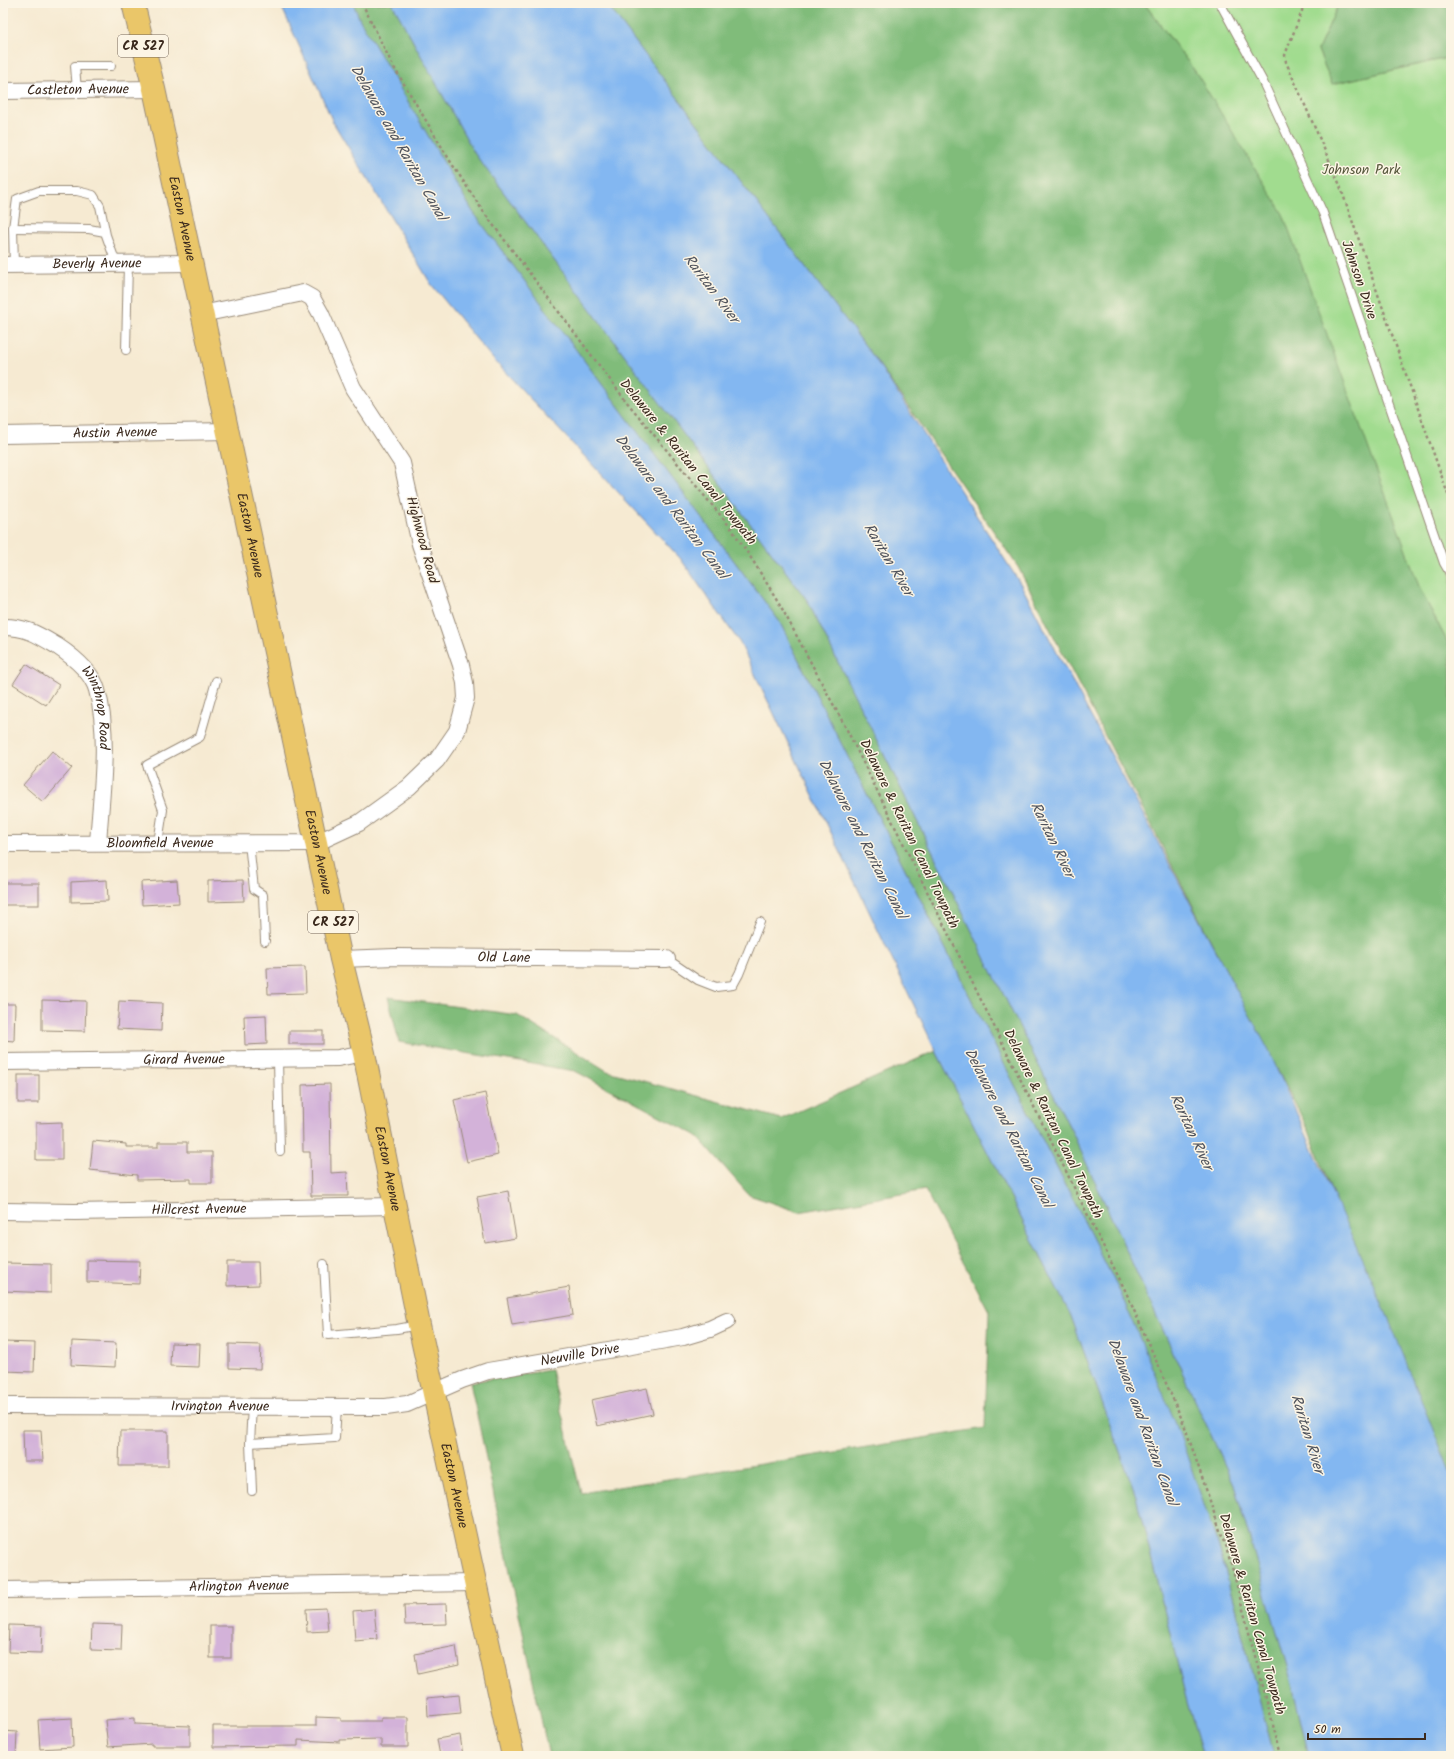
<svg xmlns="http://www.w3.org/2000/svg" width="1454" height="1759" viewBox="0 0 1454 1759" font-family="Kalam,sans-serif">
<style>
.green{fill:#a1dc8f;stroke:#6e8356}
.forest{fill:#80bc7a;stroke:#5e734c}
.water{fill:#83b7f1;stroke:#5f7088}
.building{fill:#d3b2d9}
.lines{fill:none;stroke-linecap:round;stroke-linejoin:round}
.service-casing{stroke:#988a78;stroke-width:10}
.minor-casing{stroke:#988a78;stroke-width:18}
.primary-casing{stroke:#988a78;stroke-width:24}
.path{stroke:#988a78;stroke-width:2.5;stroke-dasharray:3 3;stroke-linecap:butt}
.service{stroke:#fff;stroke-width:8}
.minor{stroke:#fff;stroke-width:16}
.primary{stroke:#eac669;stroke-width:22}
.labels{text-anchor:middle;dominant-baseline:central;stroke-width:3;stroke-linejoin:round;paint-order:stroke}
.shield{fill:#fcf5e5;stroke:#75675a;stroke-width:1}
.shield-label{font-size:13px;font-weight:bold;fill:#3b2a1e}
.street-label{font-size:14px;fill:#3b2a1e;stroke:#fcf5e5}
.park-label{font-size:14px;fill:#54563a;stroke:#fcf5e5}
.water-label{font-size:15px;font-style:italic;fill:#51545d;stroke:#fcf5e5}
</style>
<rect width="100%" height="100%" fill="#fcf5e5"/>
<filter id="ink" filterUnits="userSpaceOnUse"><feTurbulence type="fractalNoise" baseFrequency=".025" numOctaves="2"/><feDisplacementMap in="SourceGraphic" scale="8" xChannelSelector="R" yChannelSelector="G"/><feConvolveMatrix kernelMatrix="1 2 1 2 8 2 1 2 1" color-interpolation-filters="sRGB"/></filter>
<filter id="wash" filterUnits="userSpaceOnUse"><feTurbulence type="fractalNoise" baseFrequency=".012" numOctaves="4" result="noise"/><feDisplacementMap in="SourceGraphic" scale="16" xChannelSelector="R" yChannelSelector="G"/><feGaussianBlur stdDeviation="0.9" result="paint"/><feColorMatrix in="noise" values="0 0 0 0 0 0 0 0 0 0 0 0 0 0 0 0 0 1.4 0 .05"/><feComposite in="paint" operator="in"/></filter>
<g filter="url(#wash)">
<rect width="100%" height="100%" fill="#f6ead2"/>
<polygon class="green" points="1144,3 1339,3 1318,50 1332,84 1451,57 1451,649 1420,589 1197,74"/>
<g class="forest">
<polygon points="353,3 392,3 475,154 807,600 1074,1136 1234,1485 1291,1680 1309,1756 1274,1756 1220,1551 1121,1294 779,621 473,212 360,20"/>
<polygon points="606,3 1144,3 1197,74 1283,214 1420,589 1451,649 1451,1505 1309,1131 1018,567 876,360"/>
<polygon points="1339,3 1451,3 1451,57 1332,84 1318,50"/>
<polygon points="388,997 517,1015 607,1071 781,1119 936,1051 1071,1316 1136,1496 1187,1702 1203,1756 549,1756 470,1382 551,1370 581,1493 985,1428 989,1311 925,1190 799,1212 749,1195 696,1135 575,1071 399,1042"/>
</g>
<g class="water">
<polygon points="280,3 353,3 360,20 473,212 779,621 1121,1294 1176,1424 1220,1551 1274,1756 1203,1756 1187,1702 1136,1496 1071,1316 936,1051 740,643 680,558 492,358 431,284 333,122"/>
<polygon points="392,3 606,3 876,360 1020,583 1269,1051 1391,1324 1451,1475 1451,1756 1309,1756 1291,1680 1234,1485 1074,1136 807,600 475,154"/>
</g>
<g id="blocks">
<g class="building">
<polygon points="26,664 59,685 46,705 13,684"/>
<polygon points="52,751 72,768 43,802 23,785"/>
<polygon points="107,880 108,901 71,902 71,882"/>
<polygon points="177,880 179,903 142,905 141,882"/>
<polygon points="243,880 244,901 208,902 208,881"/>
<rect x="3" y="883" width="36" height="22"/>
<polygon points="305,967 306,993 268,994 267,968"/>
<polygon points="42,1000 86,1001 85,1031 42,1030"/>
<polygon points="119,1001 162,1003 161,1031 117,1029"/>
<polygon points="3,1004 15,1004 14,1041 3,1040"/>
<polygon points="266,1015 267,1044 245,1045 244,1016"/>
<rect x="289" y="1031" width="34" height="13"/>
<rect x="18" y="1075" width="21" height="28"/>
<polygon points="330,1084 331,1173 347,1172 348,1196 311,1196 310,1152 303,1152 302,1085"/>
<polygon points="485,1093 498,1155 467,1162 454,1100"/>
<polygon points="62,1122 62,1160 36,1160 36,1123"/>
<polygon points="93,1141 126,1144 126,1147 158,1147 158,1142 187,1142 187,1152 212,1152 212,1183 191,1183 191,1179 137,1180 137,1175 90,1170"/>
<polygon points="508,1191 516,1238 485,1243 477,1197"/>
<polygon points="87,1260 140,1261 139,1284 87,1282"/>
<polygon points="227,1262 258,1262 259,1285 227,1286"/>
<polygon points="3,1263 51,1264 51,1293 3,1291"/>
<polygon points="569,1287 573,1315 512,1325 507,1298"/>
<polygon points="72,1341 116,1343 115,1367 71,1365"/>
<polygon points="3,1342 35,1343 34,1372 3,1371"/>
<polygon points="171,1343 200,1344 199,1367 170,1366"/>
<polygon points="229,1344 261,1345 260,1369 229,1368"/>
<polygon points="647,1388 653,1414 597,1426 591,1400"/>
<polygon points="23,1430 41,1430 43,1461 24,1461"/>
<polygon points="120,1431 168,1431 168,1466 119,1466"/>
<polygon points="446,1604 447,1624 405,1625 404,1605"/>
<polygon points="326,1608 328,1631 307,1632 306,1609"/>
<polygon points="374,1609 377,1639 355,1641 353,1611"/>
<polygon points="92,1624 122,1625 121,1651 91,1650"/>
<polygon points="9,1625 42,1626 41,1653 8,1652"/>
<rect x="210" y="1626" width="21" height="32"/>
<polygon points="456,1646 459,1665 418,1674 415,1654"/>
<polygon points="459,1695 461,1713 428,1716 427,1698"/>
<polygon points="316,1717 341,1718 341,1721 381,1721 381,1717 408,1717 408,1747 381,1747 381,1739 340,1740 340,1742 298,1740 298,1746 213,1747 213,1726 316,1726"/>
<polygon points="72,1718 73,1747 40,1749 38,1720"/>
<polygon points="135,1718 135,1724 190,1726 190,1746 152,1746 152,1744 108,1747 105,1720"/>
<polygon points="3,1731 17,1732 16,1756 3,1756"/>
<polygon points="460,1735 463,1756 440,1756 437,1739"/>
</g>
</g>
</g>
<g filter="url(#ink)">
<use href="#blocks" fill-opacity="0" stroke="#988a78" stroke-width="1"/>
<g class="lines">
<g class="service-casing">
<g id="service">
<polyline points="1220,3 1262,80 1323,213 1444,563 1451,575"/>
<polyline points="77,90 75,66 111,66"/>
<polyline points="13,228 89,229 105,232"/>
<polyline points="14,265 13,228 17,199 39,191 77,191 93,195 100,206 106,235 116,263"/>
<polyline points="126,350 128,263"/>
<polyline points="158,843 163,810 147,765 200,737 216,681"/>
<polyline points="249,843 254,889 263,895 265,941"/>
<polyline points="667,959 698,980 716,987 733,985 739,974 760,922"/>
<polyline points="278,1059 280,1151"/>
<polyline points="324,1264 328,1335 397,1329 418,1325"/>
<polyline points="252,1406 250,1443 335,1438 337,1407"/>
<polyline points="250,1443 252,1491"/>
</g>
</g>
<g class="minor-casing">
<g id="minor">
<path id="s1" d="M3 91 154 89"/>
<path id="s2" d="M3 265 191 263"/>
<path id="s3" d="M3 435 228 431"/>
<path id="s4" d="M3 627C26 627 37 634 57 646 72 656 92 671 97 690 110 736 101 795 98 843"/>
<path id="s5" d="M3 844 316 843 359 823 409 787 437 760 457 731 466 698 465 683 461 665 420 544 402 463 353 388 321 314 312 298 303 293 202 314"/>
<path id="s6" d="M341 959 395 957 667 959"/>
<path id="s7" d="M3 1062 338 1058 364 1053"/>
<path id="s8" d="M3 1211 75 1212 394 1206"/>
<path id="s9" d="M3 1406 386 1407 407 1404 462 1380 488 1371 683 1337 710 1329 727 1321"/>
<path id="s10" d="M3 1590 476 1583"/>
</g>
</g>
<g class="primary-casing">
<g id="primary">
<path id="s11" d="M133 3 154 89 341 959 364 1053 419 1325 513 1756"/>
</g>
</g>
<g class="path">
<polyline points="362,3 392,64 452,164 485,214 626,401 731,528 753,561 779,603 847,730 1125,1290 1184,1424 1231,1563 1281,1756"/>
<polyline points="1303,3 1302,11 1285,55 1286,62 1339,183 1451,503"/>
</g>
<use href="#service" class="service"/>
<use href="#minor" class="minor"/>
<use href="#primary" class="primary"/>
</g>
</g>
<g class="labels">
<g class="shield">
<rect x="118" y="35" width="50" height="22" rx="3"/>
<rect x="308" y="911" width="50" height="22" rx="3"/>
</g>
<g class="shield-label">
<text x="143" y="46">CR 527</text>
<text x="333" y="922">CR 527</text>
</g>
<g class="street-label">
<text stroke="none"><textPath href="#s1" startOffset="75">Castleton Avenue</textPath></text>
<text stroke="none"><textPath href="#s11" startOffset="221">Easton Avenue</textPath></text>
<text stroke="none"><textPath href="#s2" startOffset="94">Beverly Avenue</textPath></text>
<text transform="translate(1359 280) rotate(71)">Johnson Drive</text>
<text stroke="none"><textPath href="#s3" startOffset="112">Austin Avenue</textPath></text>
<text transform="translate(688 462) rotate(51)">Delaware &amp; Raritan Canal Towpath</text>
<text stroke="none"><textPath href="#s11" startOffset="545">Easton Avenue</textPath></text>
<text transform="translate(422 540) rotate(75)">Highwood Road</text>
<text stroke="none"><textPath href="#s4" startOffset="136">Winthrop Road</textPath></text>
<text transform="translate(909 834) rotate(64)">Delaware &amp; Raritan Canal Towpath</text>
<text stroke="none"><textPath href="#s5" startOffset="157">Bloomfield Avenue</textPath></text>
<text stroke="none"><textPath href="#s11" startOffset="869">Easton Avenue</textPath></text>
<text stroke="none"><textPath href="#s6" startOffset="163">Old Lane</textPath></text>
<text stroke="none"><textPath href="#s7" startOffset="181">Girard Avenue</textPath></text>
<text transform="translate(1053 1124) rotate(64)">Delaware &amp; Raritan Canal Towpath</text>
<text stroke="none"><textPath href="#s11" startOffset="1193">Easton Avenue</textPath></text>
<text stroke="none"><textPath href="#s8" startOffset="196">Hillcrest Avenue</textPath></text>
<text stroke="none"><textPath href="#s9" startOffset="585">Neuville Drive</textPath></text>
<text stroke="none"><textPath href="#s9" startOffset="217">Irvington Avenue</textPath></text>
<text stroke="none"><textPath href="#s11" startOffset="1517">Easton Avenue</textPath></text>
<text stroke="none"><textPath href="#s10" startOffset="236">Arlington Avenue</textPath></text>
<text transform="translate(1252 1614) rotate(74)">Delaware &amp; Raritan Canal Towpath</text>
</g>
<g class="park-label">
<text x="1361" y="170">Johnson Park</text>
</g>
<g class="water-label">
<text transform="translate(398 143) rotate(60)">Delaware and Raritan Canal</text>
<text transform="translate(711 289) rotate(53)">Raritan River</text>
<text transform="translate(671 507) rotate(53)">Delaware and Raritan Canal</text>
<text transform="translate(888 560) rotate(59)">Raritan River</text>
<text transform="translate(862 839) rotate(63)">Delaware and Raritan Canal</text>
<text transform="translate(1052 840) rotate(64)">Raritan River</text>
<text transform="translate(1008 1128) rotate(63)">Delaware and Raritan Canal</text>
<text transform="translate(1191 1132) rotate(65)">Raritan River</text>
<text transform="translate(1142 1422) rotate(70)">Delaware and Raritan Canal</text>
<text transform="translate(1307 1434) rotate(73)">Raritan River</text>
</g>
</g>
<rect width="1454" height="1759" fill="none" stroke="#fcf5e5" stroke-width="16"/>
<path d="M1308 1733v6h117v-6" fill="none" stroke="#3b2a1e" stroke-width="2"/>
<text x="1314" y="1733" font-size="12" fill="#3b2a1e" stroke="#fcf5e5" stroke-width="3" paint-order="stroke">50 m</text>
</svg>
